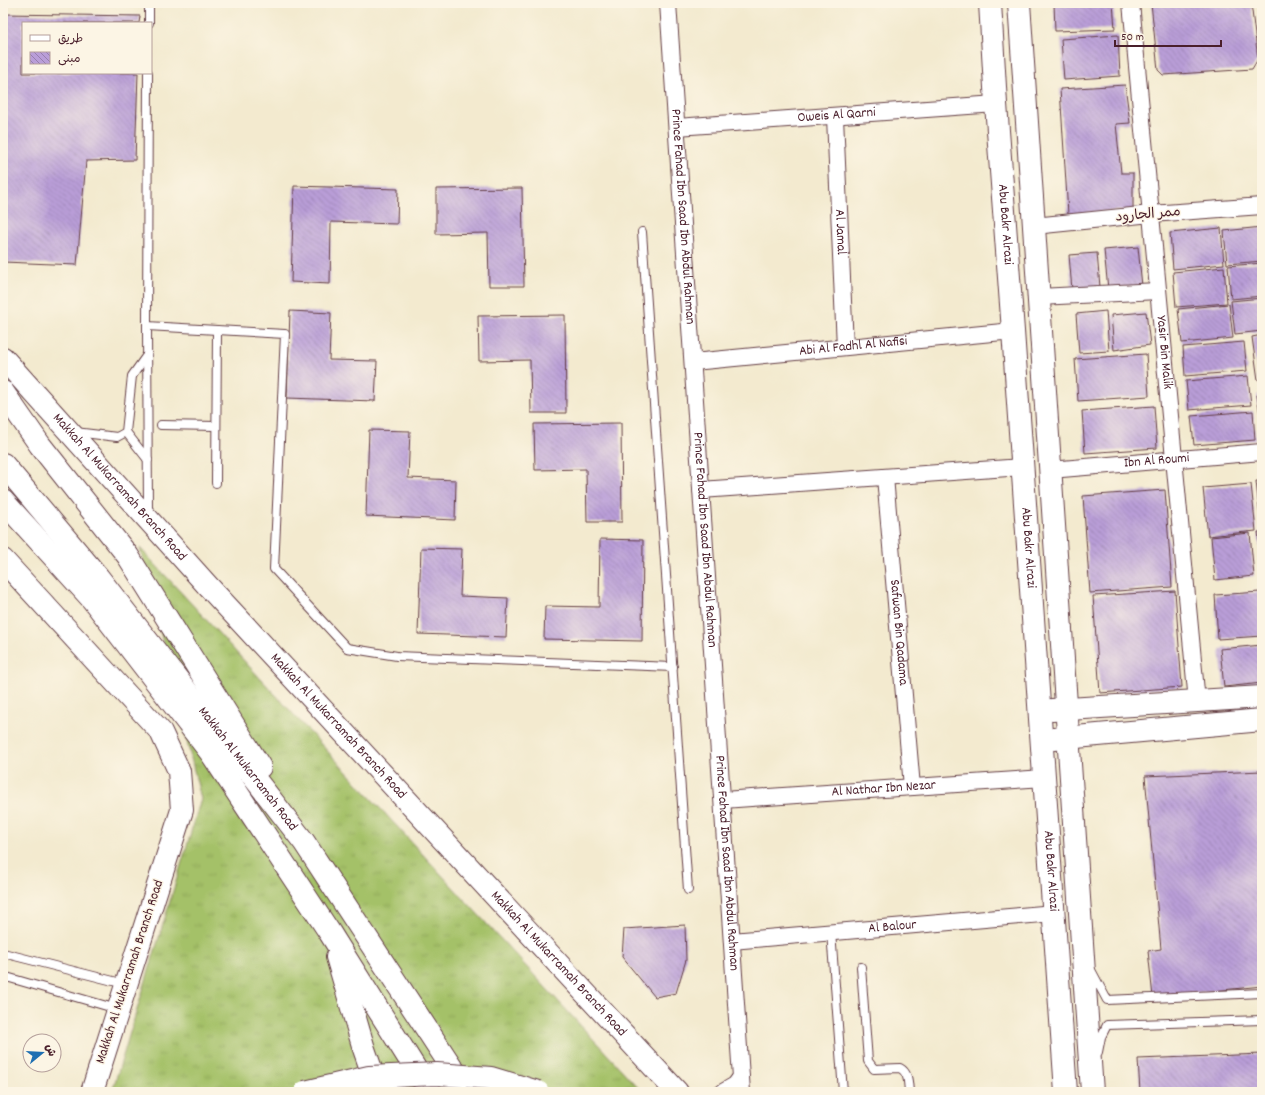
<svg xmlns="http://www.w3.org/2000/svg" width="1265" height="1095" viewBox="0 0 1265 1095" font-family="Dekko,'Playpen Sans Arabic',sans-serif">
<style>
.grass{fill:url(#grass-tufts);stroke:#77704a}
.building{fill:url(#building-back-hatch)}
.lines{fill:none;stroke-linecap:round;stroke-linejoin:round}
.lane-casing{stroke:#633d44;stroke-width:10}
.street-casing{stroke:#633d44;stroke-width:18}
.secondary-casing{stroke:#633d44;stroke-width:24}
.primary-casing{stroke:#633d44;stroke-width:24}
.highway-casing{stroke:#633d44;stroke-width:24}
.lane{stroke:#fff;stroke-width:8}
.street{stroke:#fff;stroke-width:16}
.secondary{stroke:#fff;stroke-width:22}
.primary{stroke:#fff;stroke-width:22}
.highway{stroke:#fff;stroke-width:22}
.primary-bridge-casing{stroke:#633d44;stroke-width:24;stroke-linecap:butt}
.primary-bridge{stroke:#fff;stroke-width:22}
.labels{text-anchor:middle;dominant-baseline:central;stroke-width:3;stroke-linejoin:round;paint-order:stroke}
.street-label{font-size:14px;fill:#4a1f2b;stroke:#fcf5e5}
</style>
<defs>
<pattern id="grass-tufts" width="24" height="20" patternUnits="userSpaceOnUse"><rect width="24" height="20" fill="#a4c168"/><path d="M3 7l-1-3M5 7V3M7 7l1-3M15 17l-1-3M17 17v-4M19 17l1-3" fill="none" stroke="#8fa55a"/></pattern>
<pattern id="building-back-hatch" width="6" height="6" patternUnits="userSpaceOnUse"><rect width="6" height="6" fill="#b99ed8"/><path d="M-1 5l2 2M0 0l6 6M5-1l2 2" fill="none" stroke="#9880af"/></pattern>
</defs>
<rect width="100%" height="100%" fill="#fcf5e5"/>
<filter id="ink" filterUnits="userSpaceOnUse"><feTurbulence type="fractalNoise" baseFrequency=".025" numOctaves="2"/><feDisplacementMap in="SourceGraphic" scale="8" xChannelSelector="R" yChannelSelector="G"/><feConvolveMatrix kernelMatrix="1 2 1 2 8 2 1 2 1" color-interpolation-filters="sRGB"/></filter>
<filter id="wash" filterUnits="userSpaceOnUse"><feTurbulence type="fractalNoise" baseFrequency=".012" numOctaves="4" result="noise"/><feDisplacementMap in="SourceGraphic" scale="16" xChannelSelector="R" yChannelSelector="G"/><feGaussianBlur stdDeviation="0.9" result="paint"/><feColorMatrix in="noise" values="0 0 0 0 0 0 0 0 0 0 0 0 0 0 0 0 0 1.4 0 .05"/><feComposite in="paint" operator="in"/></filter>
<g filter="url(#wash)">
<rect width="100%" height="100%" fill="#f3eacf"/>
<polygon class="grass" points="140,548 642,1092 112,1092 201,799"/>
<g id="blocks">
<g class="building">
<polygon points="1054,3 1113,3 1115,29 1055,31"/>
<polygon points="1151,3 1251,3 1258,59 1252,69 1163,75 1158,70"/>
<polygon points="3,14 140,16 139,23 23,23 23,73 138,73 135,160 86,161 77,265 3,262"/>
<polygon points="1118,35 1120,76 1064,80 1061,39"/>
<polygon points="1125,85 1130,123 1116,124 1121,173 1133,173 1133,210 1068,214 1060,89"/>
<polygon points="294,186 398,189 397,224 331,222 330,284 291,282"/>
<polygon points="522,188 524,286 489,286 488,233 436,234 436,189"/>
<polygon points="1262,227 1262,261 1227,264 1224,231"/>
<polygon points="1221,228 1224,264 1173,269 1170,233"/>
<polygon points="1138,247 1142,286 1108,289 1104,250"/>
<polygon points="1097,253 1100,287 1072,290 1069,255"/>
<polygon points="1262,263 1262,296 1231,299 1228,266"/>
<polygon points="1224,267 1227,303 1176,307 1173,272"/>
<polygon points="1262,298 1262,331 1235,334 1231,301"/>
<polygon points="1229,304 1233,338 1182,343 1178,309"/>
<polygon points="290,311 331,313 329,360 377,361 375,401 287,398"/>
<polygon points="1106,311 1109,351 1079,353 1076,314"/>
<polygon points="1146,312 1150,345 1114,350 1111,315"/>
<polygon points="565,315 566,413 531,413 530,360 479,361 478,316"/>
<polygon points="1262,335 1262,379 1258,380 1252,337"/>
<polygon points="1244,342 1247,371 1185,376 1183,347"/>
<polygon points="1146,354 1149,396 1078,401 1075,359"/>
<polygon points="1248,376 1251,405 1189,410 1186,381"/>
<polygon points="1262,394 1262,423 1261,423 1257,395"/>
<polygon points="1154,406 1157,448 1085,453 1082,411"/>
<polygon points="1253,411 1255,440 1194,445 1191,416"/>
<polygon points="621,423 622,522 587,522 586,469 535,470 534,424"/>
<polygon points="369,430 410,431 408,478 456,480 455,520 366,516"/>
<polygon points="1256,481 1262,481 1262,527 1261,527"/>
<polygon points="1251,484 1256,531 1208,536 1203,488"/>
<polygon points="1165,490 1172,587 1090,593 1083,496"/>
<polygon points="1258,532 1262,532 1262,557 1261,557"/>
<polygon points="1250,533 1254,576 1215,580 1211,537"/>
<polygon points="600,539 643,540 642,641 544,639 545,606 599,607"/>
<polygon points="421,548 462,549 460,596 508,598 506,637 418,634"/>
<polygon points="1175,591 1182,687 1100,693 1093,596"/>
<polygon points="1260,592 1262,636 1218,639 1215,595"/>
<polygon points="1262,645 1262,683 1224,687 1220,649"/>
<polygon points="1262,771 1262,986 1153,997 1148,951 1161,949 1145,776"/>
<polygon points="685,925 686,960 676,993 655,997 622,957 624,929"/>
<polygon points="1262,1054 1262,1092 1140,1092 1138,1059"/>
</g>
</g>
</g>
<g filter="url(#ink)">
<use href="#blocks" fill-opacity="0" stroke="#633d44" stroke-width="1"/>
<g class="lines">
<g class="lane-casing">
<g id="lane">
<polyline points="149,23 149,3"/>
<polyline points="148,73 147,326 148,514"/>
<polyline points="642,232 688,890"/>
<polyline points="147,326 285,334 274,569 347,648 397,656 673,667"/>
<polyline points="161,425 216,426"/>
<polyline points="75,432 117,437 126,432 132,376 147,355"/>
<polyline points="126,432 148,460"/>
<polyline points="216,483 217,330"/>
<polyline points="831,932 843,1092"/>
<polyline points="3,953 125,984"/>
<path d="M861 967 868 1061 874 1069 900 1068C909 1073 908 1083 909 1092"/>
<polyline points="1091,970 1107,1000 1262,993"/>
<polyline points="3,976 117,1009"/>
<polyline points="1098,1052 1101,1037 1107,1025 1262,1020"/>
</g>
</g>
<g class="street-casing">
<g id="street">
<path id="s1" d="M668 3 742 1092"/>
<path id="s2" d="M1131 3 1197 702"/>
<path id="s3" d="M835 117 845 347"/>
<path id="s4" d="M677 127 996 104"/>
<polyline points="1034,226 1151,214 1262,206"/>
<polyline points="1039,297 1158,291"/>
<path id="s5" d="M693 362 1013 331"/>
<path id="s6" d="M1050 470 1262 452"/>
<path id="s7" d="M885 477 912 787"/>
<polyline points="701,490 1022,467"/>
<path id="s8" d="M723 800 1044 778"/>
<path id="s9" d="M732 941 1054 913"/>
<polyline points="723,1092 735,1085 741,1077"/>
</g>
</g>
<g class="secondary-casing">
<g id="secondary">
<path id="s10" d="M990 3 996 104 1013 331 1066 1092"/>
<polyline points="1019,3 1092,1092"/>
<polyline points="1052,710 1262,697"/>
<polyline points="1054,739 1262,720"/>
</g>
</g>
<g class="primary-casing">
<g id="primary">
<path id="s11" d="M3 358 207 585 677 1092"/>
<polyline points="3,560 161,732 179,771 182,810 92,1092"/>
</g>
</g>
<g class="highway-casing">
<g id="highway">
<polyline points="3,392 40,445 128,556 260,767"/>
<path id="s12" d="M3 464 98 577 304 842 468 1092"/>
<polyline points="3,501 92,599 211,753 330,933 430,1092"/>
<polyline points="337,957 364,1049 379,1092"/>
</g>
</g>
<use href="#lane" class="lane"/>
<use href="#street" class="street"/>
<use href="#secondary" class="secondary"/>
<use href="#primary" class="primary"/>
<use href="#highway" class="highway"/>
<g class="primary-bridge-casing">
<polyline id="primary-bridge" points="305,1092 369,1077 437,1074 491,1078 538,1092"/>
</g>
<use href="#primary-bridge" class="primary-bridge"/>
</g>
</g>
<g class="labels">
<g class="street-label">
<text stroke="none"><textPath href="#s4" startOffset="160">Oweis Al Qarni</textPath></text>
<text transform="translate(1148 215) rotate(-5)">ممر الجارود</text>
<text stroke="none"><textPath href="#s1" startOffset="214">Prince Fahad Ibn Saad Ibn Abdul Rahman</textPath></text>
<text stroke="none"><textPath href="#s10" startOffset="222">Abu Bakr Alrazi</textPath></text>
<text stroke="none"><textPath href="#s3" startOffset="115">Al Jamal</textPath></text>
<text stroke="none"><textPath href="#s5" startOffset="161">Abi Al Fadhl Al Nafisi</textPath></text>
<text stroke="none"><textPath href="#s2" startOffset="351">Yasir Bin Malik</textPath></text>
<text stroke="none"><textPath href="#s6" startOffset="107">Ibn Al Roumi</textPath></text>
<text stroke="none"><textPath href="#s11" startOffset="174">Makkah Al Mukarramah Branch Road</textPath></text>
<text stroke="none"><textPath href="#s1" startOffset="538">Prince Fahad Ibn Saad Ibn Abdul Rahman</textPath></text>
<text stroke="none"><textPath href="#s10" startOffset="546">Abu Bakr Alrazi</textPath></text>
<text stroke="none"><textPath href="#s7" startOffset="156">Safwan Bin Qadama</textPath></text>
<text stroke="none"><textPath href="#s11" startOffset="498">Makkah Al Mukarramah Branch Road</textPath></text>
<text stroke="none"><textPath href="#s12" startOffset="391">Makkah Al Mukarramah Road</textPath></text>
<text stroke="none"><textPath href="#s8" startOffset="161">Al Nathar Ibn Nezar</textPath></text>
<text stroke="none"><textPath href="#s1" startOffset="862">Prince Fahad Ibn Saad Ibn Abdul Rahman</textPath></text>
<text stroke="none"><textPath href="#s10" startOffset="870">Abu Bakr Alrazi</textPath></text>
<text stroke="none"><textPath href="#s9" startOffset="161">Al Balour</textPath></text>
<text stroke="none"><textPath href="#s11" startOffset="822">Makkah Al Mukarramah Branch Road</textPath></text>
<text transform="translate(130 972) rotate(-72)">Makkah Al Mukarramah Branch Road</text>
</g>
</g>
<rect width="1265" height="1095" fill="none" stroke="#fcf5e5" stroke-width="16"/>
<rect x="22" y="22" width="130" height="52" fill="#fcf5e5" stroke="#b59f9b"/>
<rect x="30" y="35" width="20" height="6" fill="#ffffff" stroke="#b59f9b"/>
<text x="58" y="42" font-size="12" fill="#4a1f2b">طريق</text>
<rect x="30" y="52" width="20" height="12" fill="url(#building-back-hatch)" stroke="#b59f9b"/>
<text x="58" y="62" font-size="12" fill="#4a1f2b">مبنى</text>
<g transform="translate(42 1053) rotate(72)"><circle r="19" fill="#fcf5e5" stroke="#b59f9b"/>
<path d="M0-3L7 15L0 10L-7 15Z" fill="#1f6fb2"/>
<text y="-6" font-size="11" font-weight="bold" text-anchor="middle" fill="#4a1f2b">ش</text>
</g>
<path d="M1115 40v6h106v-6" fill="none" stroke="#4a1f2b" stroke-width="2"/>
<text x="1121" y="40" font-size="12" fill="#4a1f2b" stroke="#fcf5e5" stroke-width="3" paint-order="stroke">50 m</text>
</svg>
